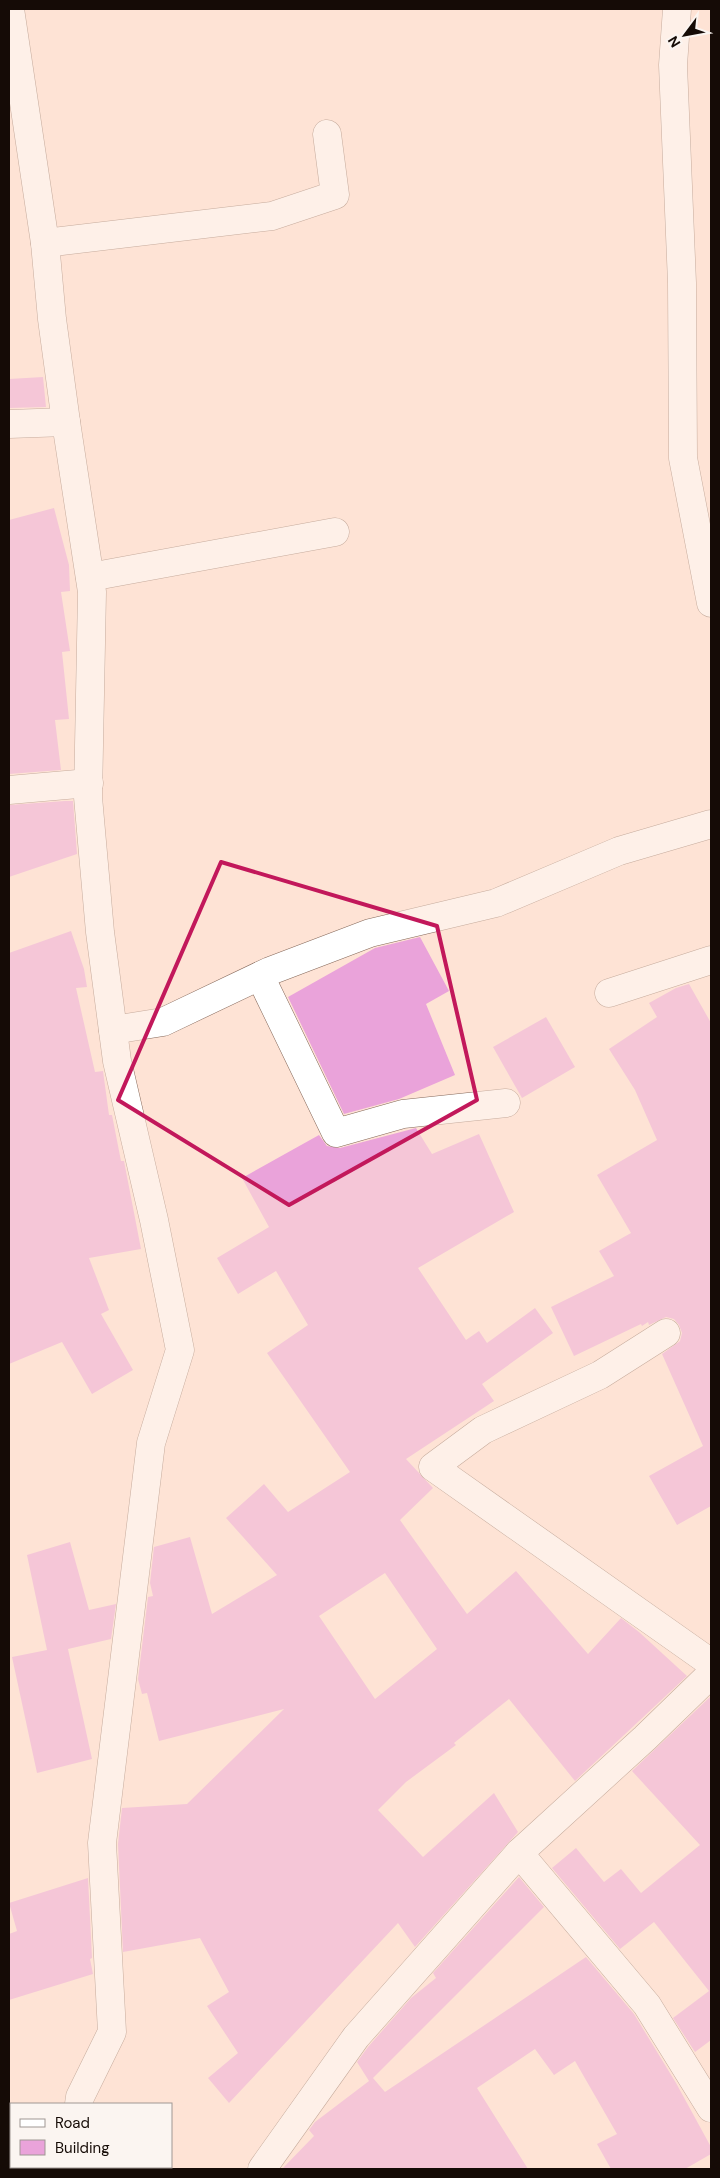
<svg xmlns="http://www.w3.org/2000/svg" width="720" height="2178" viewBox="0 0 720 2178" font-family="'DM Sans',sans-serif">
<style>
.building{fill:#eaa3da;fill-rule:evenodd}
.lines{fill:none;stroke-linecap:round;stroke-linejoin:round}
.street-casing{stroke:#85685a;stroke-width:29}
.street{stroke:#fff;stroke-width:28}
.marked{fill:none;stroke:#c2185b;stroke-width:4;stroke-linejoin:round}
</style>
<rect width="100%" height="100%" fill="#fee3d5"/>
<g class="building">
<polygon points="43,377 46,407 9,408 9,379"/>
<polygon points="54,508 69,565 70,591 61,592 70,651 62,652 69,719 55,720 61,770 9,774 9,520"/>
<polygon points="65,801 73,801 77,854 9,877 9,805"/>
<polygon points="71,931 84,969 87,987 76,988 95,1072 103,1071 109,1115 112,1115 121,1161 124,1161 141,1249 89,1258 109,1310 101,1314 133,1370 92,1394 62,1342 9,1364 9,953"/>
<polygon points="420,937 449,991 426,1004 455,1075 399,1099 344,1114 288,997 375,948"/>
<polygon points="689,984 711,1023 711,1506 677,1525 649,1476 703,1446 662,1354 680,1341 682,1333 679,1325 674,1319 666,1317 649,1325 648,1322 642,1326 641,1324 574,1356 551,1307 614,1276 599,1251 631,1233 597,1175 657,1140 635,1090 609,1049 657,1017 649,1003 676,988"/>
<polygon points="546,1017 575,1067 522,1098 493,1047"/>
<path d="M416 1128 432 1154 479 1134 514 1212 418 1268 466 1340 479 1331 487 1343 535 1308 553 1333 482 1384 494 1401 406 1459 433 1488 400 1520 467 1614 516 1571 588 1654 621 1618 639 1632 687 1676 575 1781 509 1699 454 1743 456 1745 406 1782 378 1810 423 1857 494 1793 518 1832 415 1947 398 1923 229 2103 208 2078 238 2053 207 2006 229 1992 200 1938 123 1952 118 1844 122 1808 187 1804 284 1709 159 1741 147 1693 142 1694 138 1679 148 1597 153 1596 150 1583 154 1547 190 1537 212 1614 277 1575 226 1518 264 1484 288 1512 350 1472 267 1353 308 1325 276 1271 238 1294 217 1258 269 1227 242 1178 319 1135 327 1146 340 1148ZM385 1573 437 1649 375 1699 319 1616Z"/>
<polygon points="70,1542 89,1610 116,1604 111,1639 68,1649 92,1759 37,1773 12,1657 47,1650 27,1555"/>
<polygon points="710,1697 711,2040 695,2052 673,2018 709,1991 654,1922 620,1949 552,1868 576,1848 604,1882 621,1869 641,1893 700,1845 632,1771"/>
<polygon points="519,1877 544,1907 373,2078 385,2092 586,1957 634,2014 676,2083 711,2147 711,2154 685,2169 611,2169 597,2144 617,2134 575,2061 554,2075 535,2049 477,2088 528,2169 282,2169 314,2136 309,2130 315,2122 369,2081 357,2062 368,2047 411,1998 436,1978 433,1973"/>
<polygon points="88,1878 92,1958 90,1959 93,1974 9,2000 9,1934 17,1931 9,1903"/>
</g>
<g class="lines">
<g class="street-casing">
<g id="street">
<polyline points="10,9 45,243 52,319 66,422 92,592 88,797 100,932 117,1061 154,1220 180,1350 151,1443 102,1843 112,2032 80,2097 79,2104"/>
<polyline points="677,9 673,65 682,283 683,458 711,603"/>
<polyline points="45,243 272,216 335,195 327,134"/>
<polyline points="9,424 66,422"/>
<polyline points="90,577 335,532"/>
<polyline points="9,790 89,783"/>
<polyline points="260,976 336,1133 403,1114 506,1103"/>
<polyline points="609,993 711,960"/>
<polyline points="113,1030 163,1022 270,971 370,933 496,903 619,851 711,824"/>
<polyline points="666,1333 600,1375 483,1430 433,1467 711,1663"/>
<polyline points="519,1853 647,2005 711,2108"/>
<polyline points="48,2169 55,2167"/>
<polyline points="262,2169 356,2037 519,1853 645,1738 711,1674"/>
</g>
</g>
<use href="#street" class="street"/>
</g>
<path d="M0 0H720V2178H0ZM221 862 437 926 477 1100 289 1205 118 1100Z" fill="#fee3d5" fill-opacity=".55" fill-rule="evenodd"/>
<path class="marked" d="M221 862 437 926 477 1100 289 1205 118 1100Z"/>
<rect width="720" height="2178" fill="none" stroke="#150b06" stroke-width="20"/>
<rect x="10" y="2103" width="162" height="65" fill="#fbf5f1" stroke="#9f9793"/>
<rect x="20" y="2119" width="25" height="8" fill="#ffffff" stroke="#9f9793"/>
<text x="55" y="2128" font-size="15" fill="#150b06">Road</text>
<rect x="20" y="2140" width="25" height="15" fill="#eaa3da" stroke="#9f9793"/>
<text x="55" y="2153" font-size="15" fill="#150b06">Building</text>
<g transform="translate(685 35) rotate(238)" stroke="#fbf5f1" stroke-width="4" paint-order="stroke">
<path d="M0-4L9 19L0 12L-9 19Z" fill="#150b06"/>
<text y="-8" font-size="14" font-weight="bold" text-anchor="middle" fill="#150b06">N</text>
</g>
</svg>
